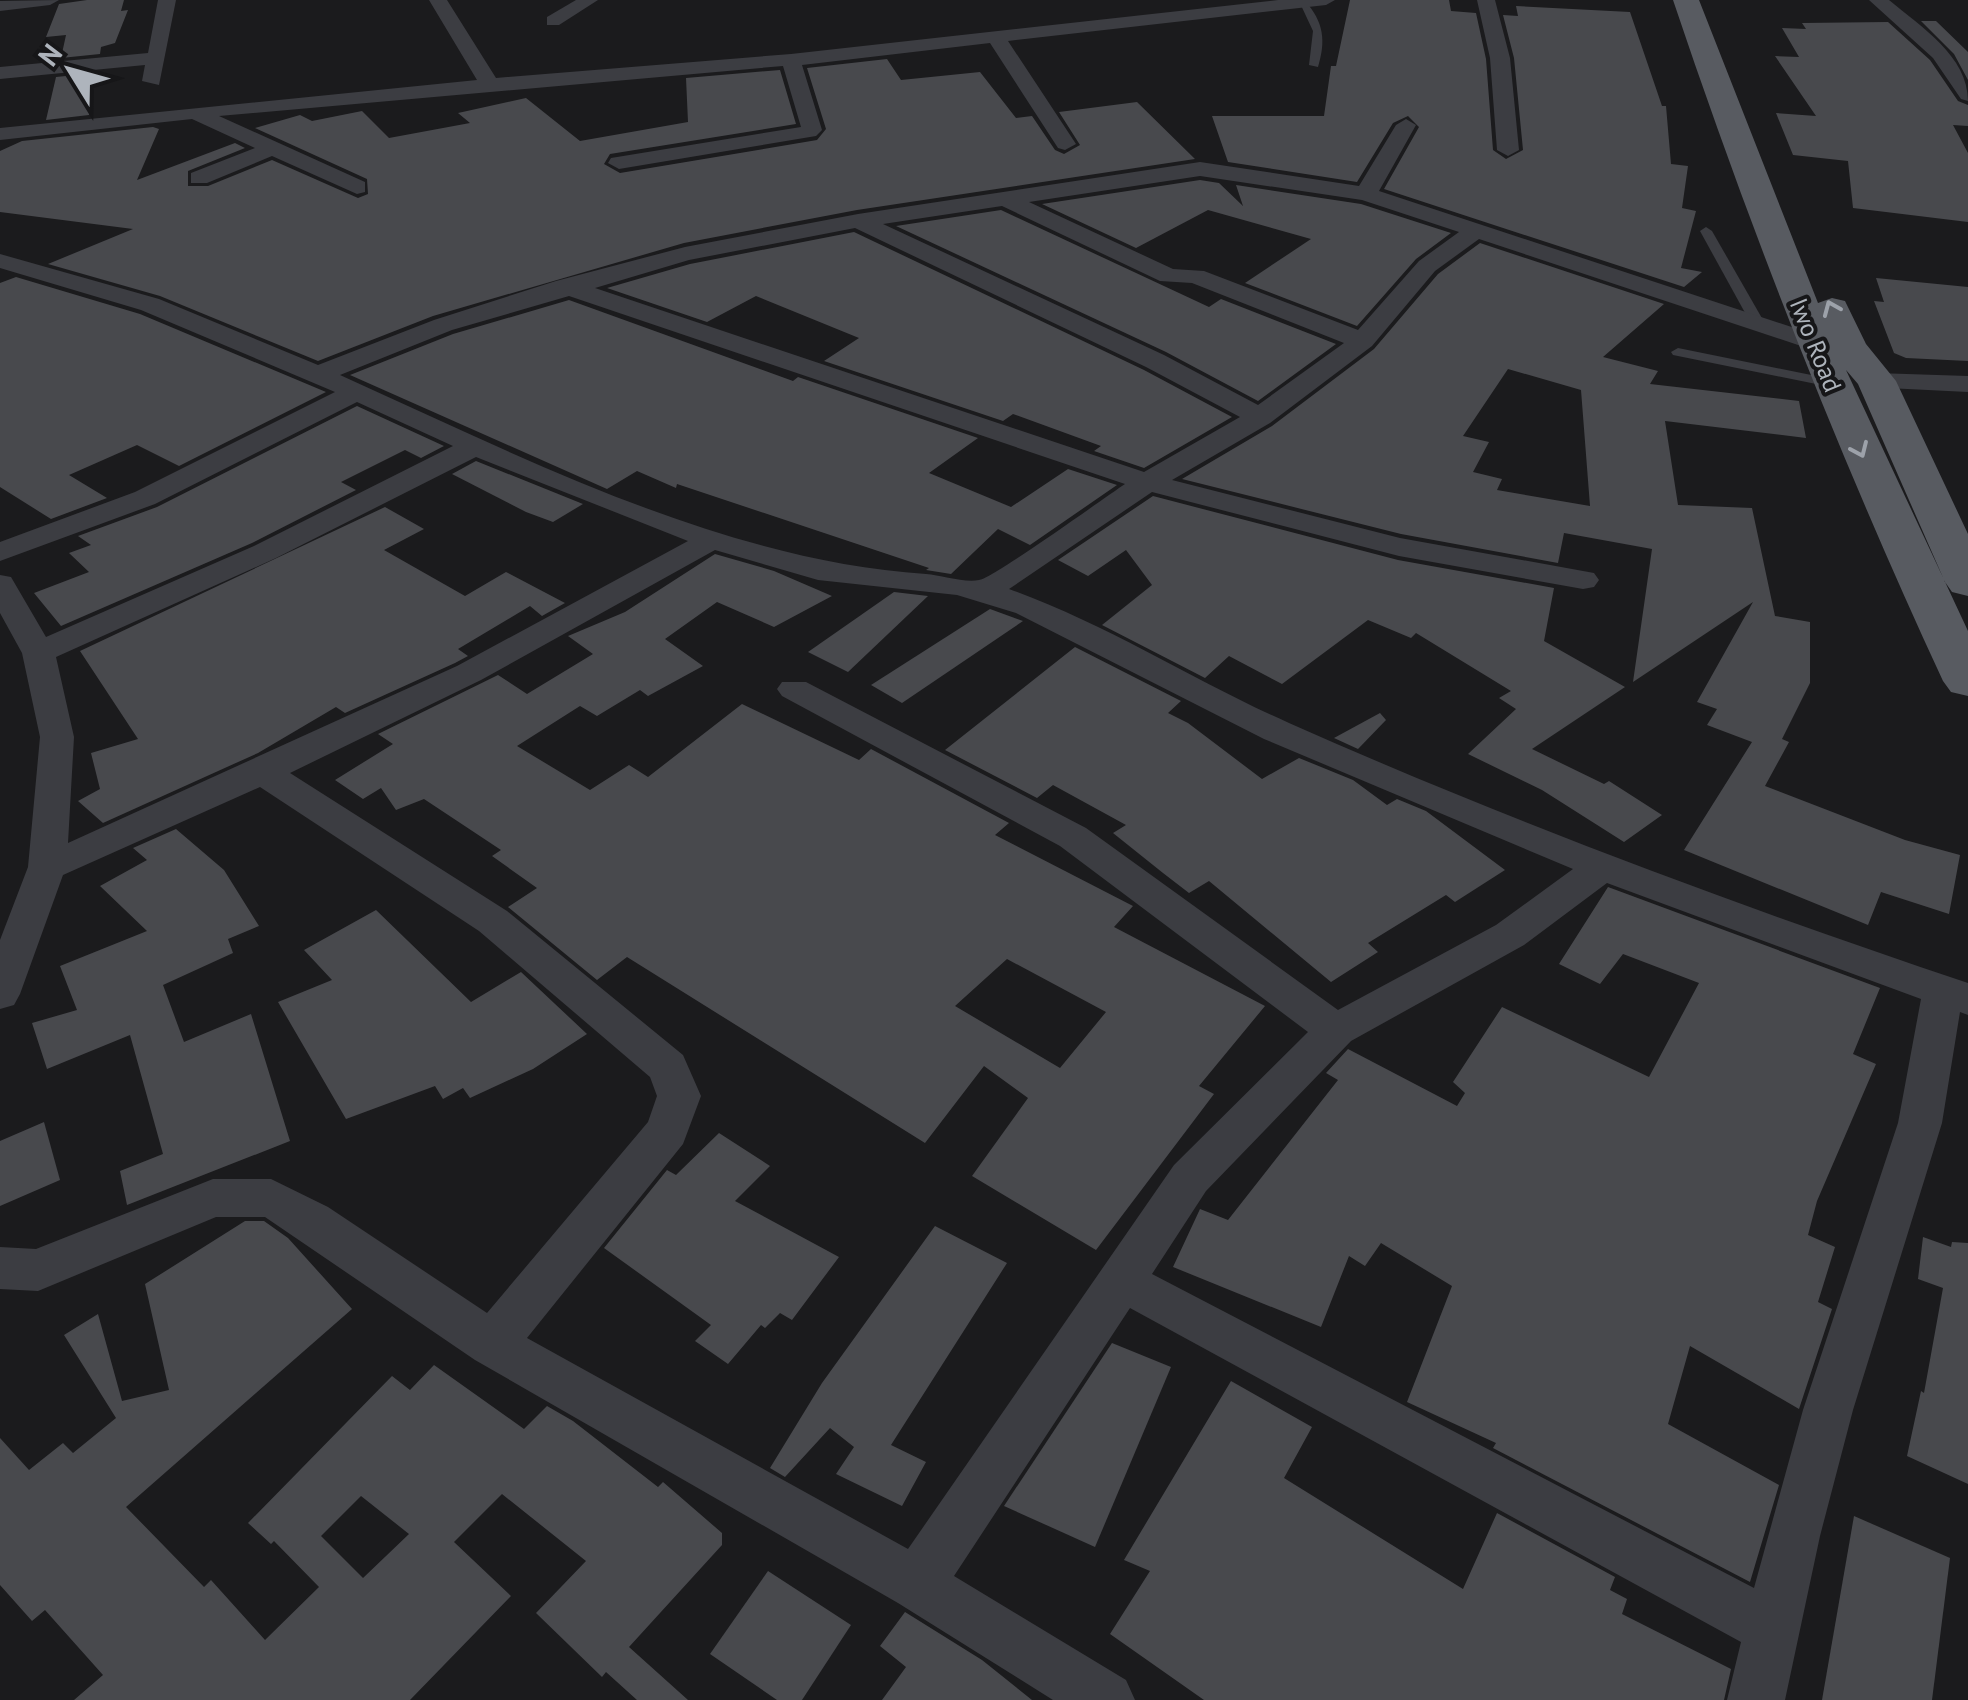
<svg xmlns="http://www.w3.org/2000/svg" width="1968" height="1700" viewBox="0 0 1968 1700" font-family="'PT Sans',sans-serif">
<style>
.building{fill:#48494d;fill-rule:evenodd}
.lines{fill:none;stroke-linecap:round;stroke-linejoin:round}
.lane{fill:#3c3d42;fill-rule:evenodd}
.street{fill:#3c3d42;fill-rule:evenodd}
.primary{fill:#585b61;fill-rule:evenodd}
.oneway{stroke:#9da2aa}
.labels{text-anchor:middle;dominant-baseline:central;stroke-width:8;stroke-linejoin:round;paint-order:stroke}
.far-street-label{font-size:25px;fill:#aeb4bc;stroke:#161618}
</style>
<rect width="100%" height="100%" fill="#1b1b1d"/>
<g class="building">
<polygon points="87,0 124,0 121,11 128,10 115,43 101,47 100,54 61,58 66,35 46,37 59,4"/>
<polygon points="1350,0 1449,0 1451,11 1476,13 1486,59 1493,150 1506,159 1523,150 1514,58 1503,15 1518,16 1516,6 1630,12 1662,106 1666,106 1671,164 1688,166 1682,208 1696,211 1681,268 1702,272 1684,287 1384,189 1419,127 1408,116 1393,123 1357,182 1228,162 1212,116 1324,116 1331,66 1336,66"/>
<polygon points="1921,21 1936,21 1968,52 1968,80 1954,54"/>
<polygon points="1888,22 1930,60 1958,101 1968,105 1968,126 1953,125 1968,153 1968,222 1853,208 1848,161 1793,155 1776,113 1816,116 1775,56 1799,57 1782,28 1806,29 1802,23"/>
<polygon points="887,59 901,80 980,72 1016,118 1032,116 1055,150 1064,154 1080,145 1059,112 1137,102 1195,159 857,210 684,243 433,316 318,361 160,296 48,264 133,229 0,212 0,151 22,141 153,127 159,129 137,180 235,143 245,148 188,171 188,186 208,186 272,160 358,198 368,194 367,179 255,128 300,115 312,121 362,111 389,138 470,123 458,113 526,98 580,141 688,122 686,78 780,70 796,124 610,154 604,164 620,173 817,140 826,129 807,68"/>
<polygon points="96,73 89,115 46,120 56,77"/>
<polygon points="1200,180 1219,183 1243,206 1236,185 1361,204 1451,233 1416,259 1357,326 1245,283 1311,239 1208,210 1136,248 1042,204"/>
<polygon points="1001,210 1209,307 1221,299 1336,344 1258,401 1166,352 896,226"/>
<polygon points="854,232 1144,370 1232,417 1144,468 1094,451 1101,446 1013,414 1003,421 824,361 859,338 756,296 707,322 607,288 690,264"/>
<path d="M1480 243 1664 304 1603 357 1658 371 1650 384 1799 401 1806 438 1665 421 1678 505 1752 508 1775 616 1810 622V683L1782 739 1789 742 1765 786 1905 840 1960 855 1949 914 1881 892 1868 925 1684 850 1752 742 1707 725 1717 709 1697 702 1753 602 1633 682 1652 549 1564 533 1558 563 1401 534 1182 479 1272 426 1374 349 1438 274ZM1508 369 1581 390 1590 506 1497 490 1502 479 1473 472 1489 442 1463 436Z"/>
<polygon points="16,277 140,314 326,392 179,466 137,445 69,475 107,498 51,519 0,487 0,283"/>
<polygon points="1876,278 1968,287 1968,361 1906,358 1894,353 1874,301 1884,302"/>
<polygon points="569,300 793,381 798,377 978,438 929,473 1011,507 1068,469 1117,485 1030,545 998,529 951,574 926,570 929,568 677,484 676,488 637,471 607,489 350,375 453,334"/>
<polygon points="357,406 444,446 421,458 405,450 341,482 356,490 252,543 61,626 34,593 89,572 69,553 91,545 78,536 157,507"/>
<polygon points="476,461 583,504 553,522 526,512 452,474"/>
<polygon points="1153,496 1398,560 1554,588 1544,641 1625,687 1532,749 1604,784 1609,781 1662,815 1624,842 1542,790 1468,754 1516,709 1499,698 1511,691 1416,633 1411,638 1368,620 1282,684 1229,656 1205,678 1102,625 1152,585 1126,550 1088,576 1058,560"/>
<polygon points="385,507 424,529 384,550 465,596 506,572 565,603 542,616 530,606 458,649 468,656 455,663 345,713 336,707 258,753 103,823 78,801 100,789 91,753 138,739 80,651"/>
<path d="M715 554 774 571 832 596 774 627 717 602 665 639 703 666 648 696 640 690 597 716 580 706 517 746 590 790 629 765 648 777 742 704 859 760 871 749 1009 823 995 835 1133 906 1114 927 1265 1006 1199 1086 1214 1094 1096 1250 972 1176 1028 1098 984 1066 925 1143 627 957 597 980 508 907 537 888 492 856 501 850 424 799 396 810 381 788 363 799 335 780 393 744 378 734 498 675 527 694 593 654 568 636 625 612ZM1007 959 1106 1012 1060 1068 955 1006Z"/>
<polygon points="894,592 928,596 848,672 808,652"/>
<polygon points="990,609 1023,621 902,703 871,685"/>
<polygon points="1075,647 1181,701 1168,713 1188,723 1262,779 1299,758 1353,780 1387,805 1397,799 1426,811 1505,870 1455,902 1446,895 1368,943 1378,952 1331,982 1209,881 1189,893 1163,873 1113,833 1126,825 1053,785 1037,798 945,750"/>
<polygon points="1380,713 1386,720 1358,749 1334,738"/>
<polygon points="176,829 224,870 259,926 228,939 233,953 163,985 184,1042 251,1014 290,1141 127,1205 120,1171 163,1154 130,1035 47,1069 32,1023 77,1010 60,966 147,931 100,886 147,860 133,848"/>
<polygon points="1608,887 1880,988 1853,1054 1876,1064 1817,1201 1808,1235 1835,1247 1818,1302 1832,1309 1799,1409 1690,1346 1668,1424 1779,1485 1750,1582 1493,1448 1496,1443 1407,1402 1452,1286 1381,1243 1365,1266 1349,1256 1321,1327 1173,1267 1200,1209 1228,1220 1338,1080 1326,1073 1348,1049 1457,1106 1465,1093 1453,1082 1502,1007 1649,1077 1699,983 1623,954 1600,984 1559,964"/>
<polygon points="376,910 471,1002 521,972 587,1034 533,1069 470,1098 463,1088 443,1099 435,1086 346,1119 278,1002 332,980 304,950"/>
<polygon points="44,1122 60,1180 0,1206 0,1141"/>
<polygon points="719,1133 770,1166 735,1201 839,1257 792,1320 780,1313 765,1328 761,1325 728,1364 695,1341 711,1325 604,1248 667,1170 676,1175"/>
<path d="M245 1221H264L288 1238 352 1309 126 1507 204 1587 211 1580 265 1640 319 1587 274 1541 271 1544 248 1523 392 1376 410 1390 434 1365 524 1429 547 1406 573 1421 658 1487 663 1482 722 1533V1545L629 1647 688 1700H637L606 1672 602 1677 536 1613 586 1561 502 1494 454 1542 511 1596 410 1700H74L103 1675 45 1610 32 1621 0 1585V1438L29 1470 63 1443 73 1453 116 1418 64 1335 98 1314 122 1401 169 1390 145 1284ZM361 1496 409 1534 363 1578 321 1536Z"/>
<polygon points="935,1226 1007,1263 891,1445 926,1462 902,1506 836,1474 854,1447 830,1428 785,1477 770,1468 822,1383"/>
<polygon points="1923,1237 1951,1247 1952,1242 1968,1243 1968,1484 1907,1456 1921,1391 1924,1393 1943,1288 1918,1279"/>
<polygon points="1112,1343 1171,1367 1095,1547 1004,1506"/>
<polygon points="1231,1381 1312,1427 1284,1478 1463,1589 1497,1513 1615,1577 1610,1590 1627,1599 1622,1614 1731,1669 1724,1700 1204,1700 1110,1634 1150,1571 1124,1560"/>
<polygon points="1854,1516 1950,1558 1932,1700 1822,1700"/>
<polygon points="768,1571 851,1625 802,1700 777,1700 710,1654"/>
<polygon points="905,1612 982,1660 1032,1700 882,1700 906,1667 880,1646"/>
</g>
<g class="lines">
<g class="lane">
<path d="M1299 1H1305C1324 22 1326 41 1318 67L1309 65 1313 31Z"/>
<polygon points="1706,227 1712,231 1763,320 1761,323 1749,320 1700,231"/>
<polygon points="1678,348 1831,379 1838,383 1831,387 1673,355 1671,352"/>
</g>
<g class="street">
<polygon points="59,0 50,5 0,11 0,1"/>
<polygon points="158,0 176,0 159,85 142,81 145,65 0,79 0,67 148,53"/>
<polygon points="429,0 447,0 496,78 791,54 1278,0 1335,0 1326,5 1008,41 1076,144 1065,150 1058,148 990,43 802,65 822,130 816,136 619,169 608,163 611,158 801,127 783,66 219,116 365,182 365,192 357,194 272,156 207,183 191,183 191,173 255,148 192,119 0,140 0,128 477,80"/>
<polygon points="576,0 598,0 559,25 547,25 547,17"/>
<polygon points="1477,0 1495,0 1510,58 1519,150 1508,156 1497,150 1490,58"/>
<path d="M1869 0H1889C1921 27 1968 56 1968 101L1961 99 1933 58Z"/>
<path d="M1406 119 1416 125 1379 191 1822 337 1826 342 1813 350 1804 347 1479 239 1435 271 1372 346 1270 423 1172 480 1400 538 1594 573 1599 580 1594 587 1583 589 1399 556 1152 492 1009 589C1107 624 1194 681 1289 723 1510 821 1738 906 1968 983V1015L1960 1012 1942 1123 1853 1410 1820 1536 1785 1700H1727L1741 1642 1130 1308 954 1576 1126 1680 1135 1700H1053L898 1603 475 1360 265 1217H216L38 1291 0 1289V1247L36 1249 213 1179H271L328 1207 487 1313 648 1122 657 1096 650 1077 479 931 260 787 63 875 20 994 14 1005 0 1009V940L28 867 40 737 22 653 0 613V575L11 577 46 637 254 546 453 446 357 402 155 504 0 561V542L135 492 335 392 141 310 0 268V254L159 299 318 365 434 320 556 281 685 247 858 214 1200 162 1359 186 1396 125ZM1200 176 1362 200 1459 232 1419 261 1358 330 1204 271 1173 269 1029 202ZM1002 206 1160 281 1192 283 1344 343 1258 405 1164 355 883 224ZM855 228 1146 367 1240 417 1144 472 595 288 689 260ZM569 296 1125 484C1104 498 992 579 979 580 964 583 941 575 926 574 724 561 522 457 340 375L452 330ZM476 457 688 541 457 666 68 843 74 737 56 657 276 558ZM715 550 818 580 957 595 1016 613 1264 739 1573 869 1496 925 1338 1010 1086 828 806 682H782L777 689 782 696 1060 846 1308 1032 1174 1165 908 1549 527 1338 683 1144 701 1096 683 1055 507 911 290 773 481 680ZM1607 883 1921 999 1898 1123 1803 1410 1754 1588 1152 1274 1206 1191 1351 1041 1524 945Z"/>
<polygon points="1876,373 1968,376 1968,392 1867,387 1863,381"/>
</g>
<path class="primary" d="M1673 0H1699L1818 303 1832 298 1845 301 1866 344 1896 381 1968 534V596L1952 592 1945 582 1858 384 1846 370 1968 631V696L1951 692 1943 681C1840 459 1751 232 1673 0Z"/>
</g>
<defs><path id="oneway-chevron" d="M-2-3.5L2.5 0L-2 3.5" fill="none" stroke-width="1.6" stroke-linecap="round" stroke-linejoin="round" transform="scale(2.5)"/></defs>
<g class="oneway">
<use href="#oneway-chevron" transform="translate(1831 308) rotate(-113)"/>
<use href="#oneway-chevron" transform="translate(1860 450) rotate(66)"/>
</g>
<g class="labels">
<g class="far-street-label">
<text transform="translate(1816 345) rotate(68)">Iwo Road</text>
</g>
</g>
<g transform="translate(70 70) rotate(307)" stroke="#161618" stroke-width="8" paint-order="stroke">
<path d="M0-8L18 38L0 25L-18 38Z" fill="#aeb4bc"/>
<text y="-15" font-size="28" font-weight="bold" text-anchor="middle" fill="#aeb4bc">N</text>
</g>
</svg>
